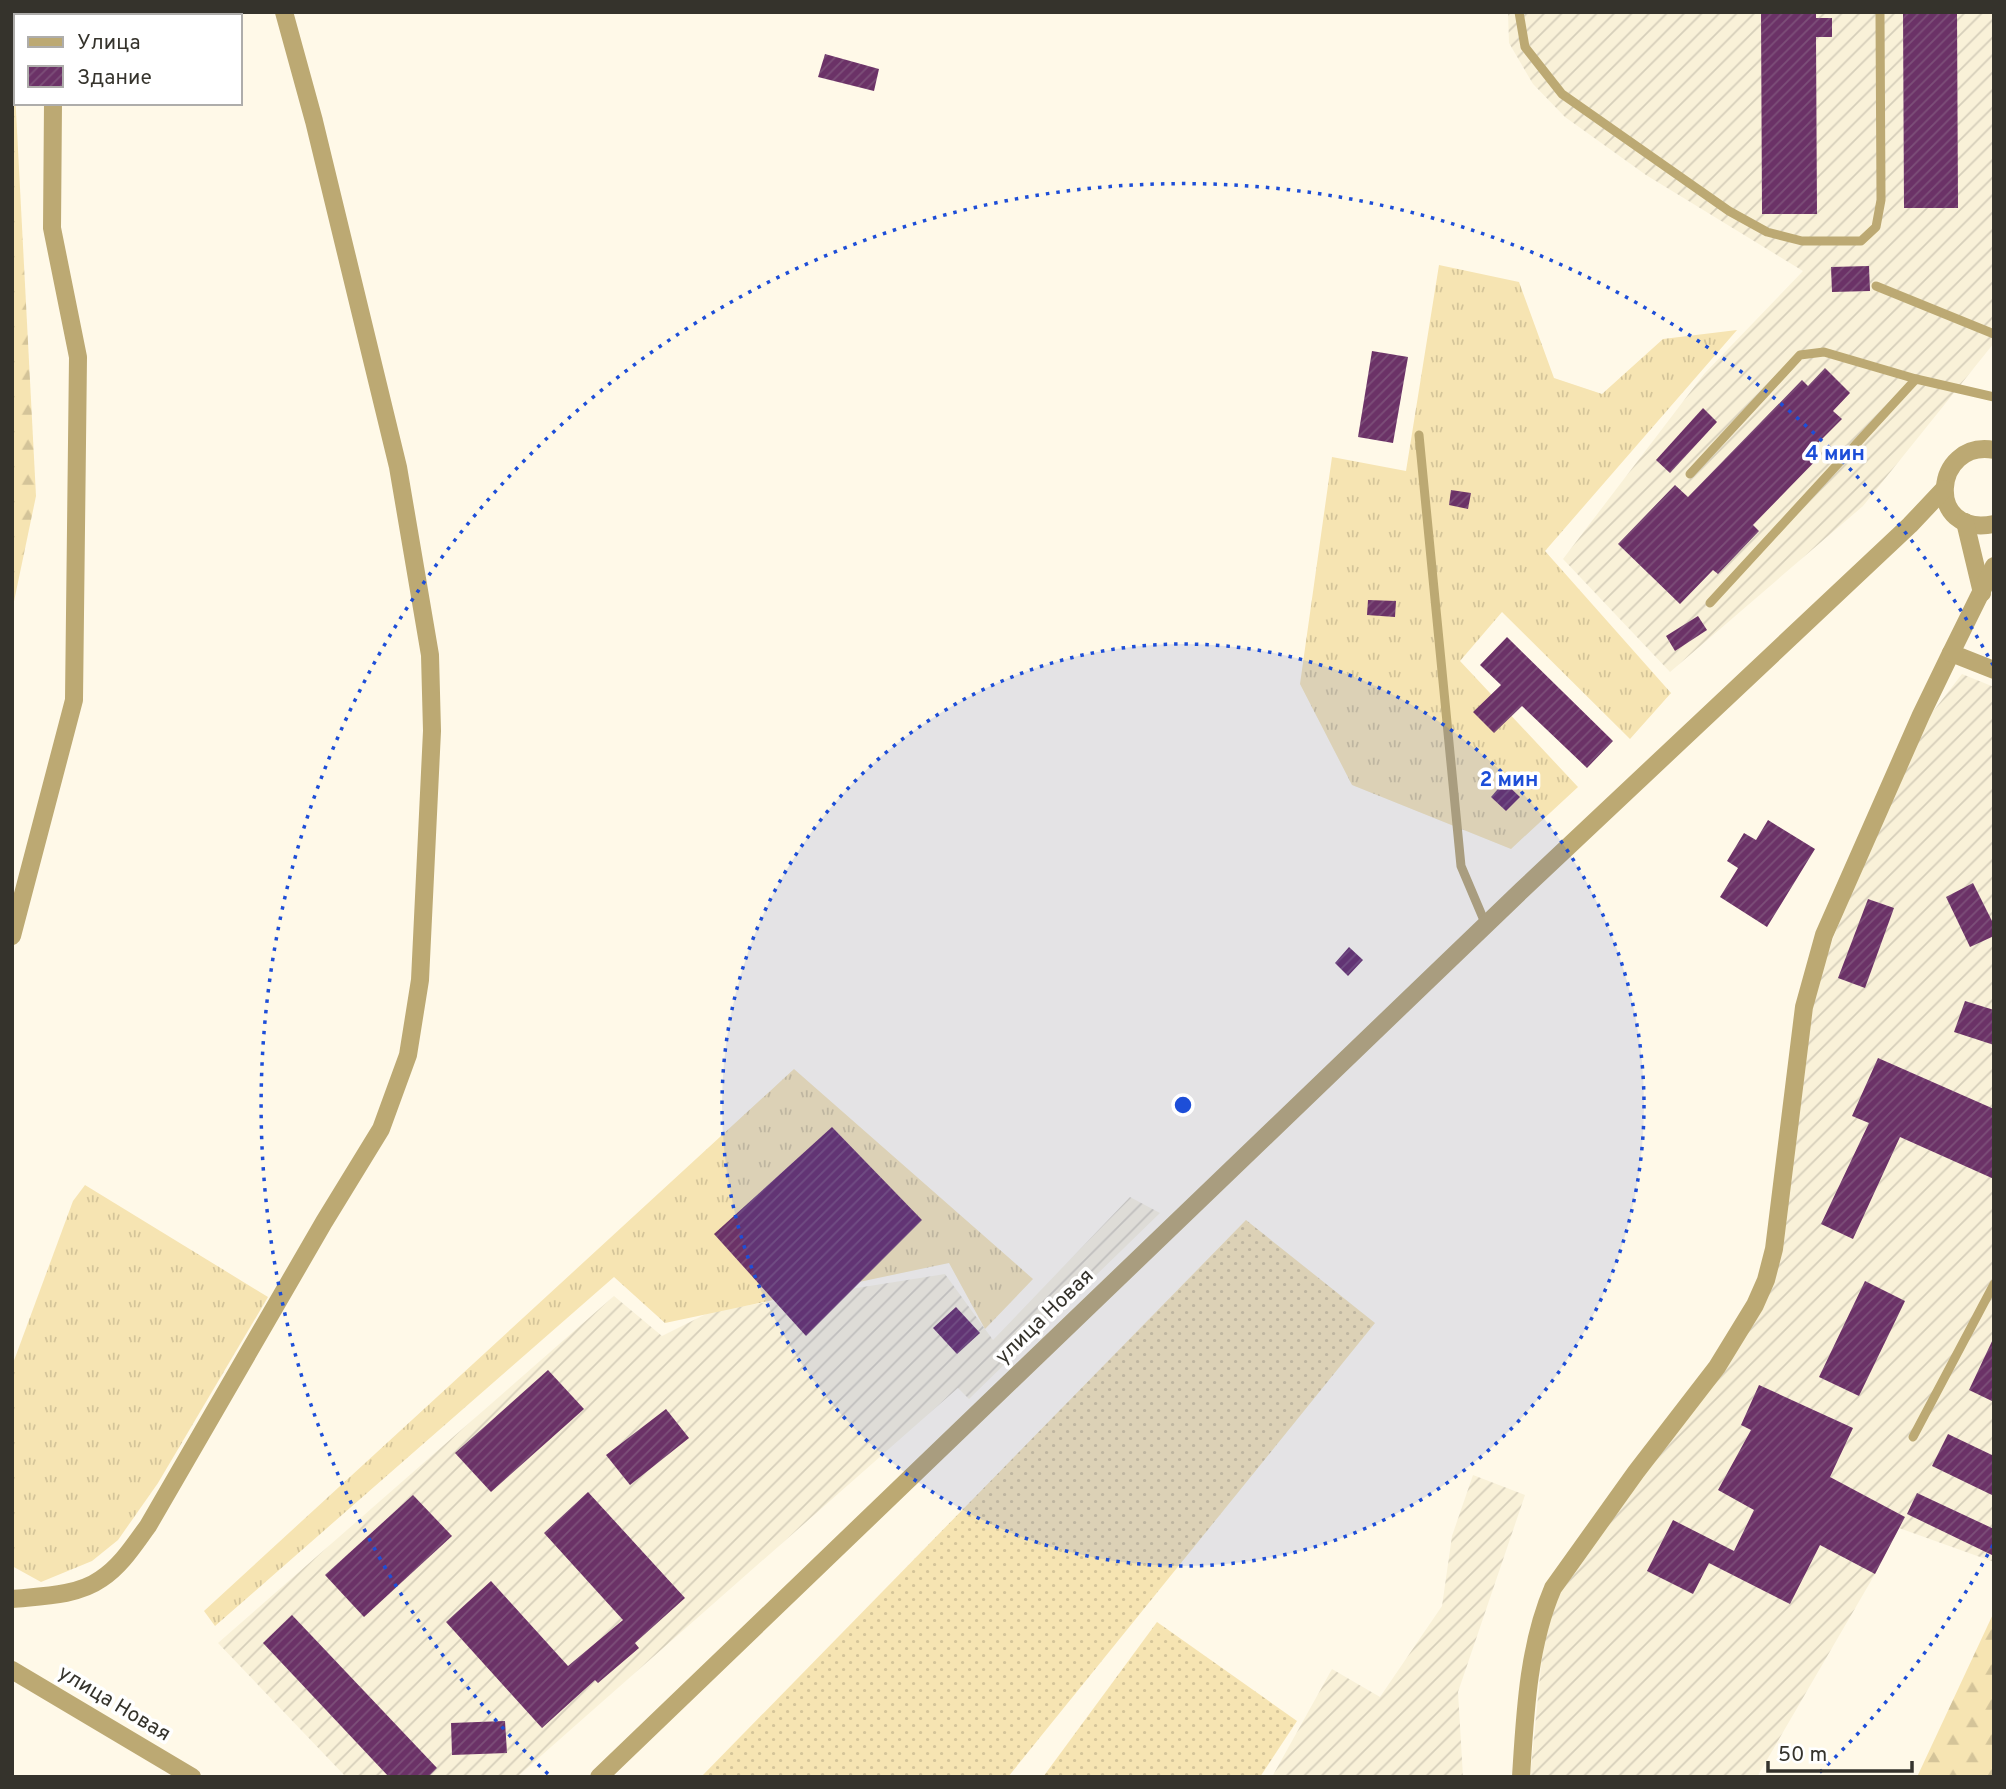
<svg xmlns="http://www.w3.org/2000/svg" width="2006" height="1789" viewBox="0 0 2006 1789" font-family="Overpass,sans-serif">
<style>
.industrial{fill:url(#industrial-furrows)}
.grass{fill:url(#grass-tufts)}
.forest{fill:url(#forest-firs)}
.garden{fill:url(#garden-dots)}
.building{fill:url(#building-hatch)}
.lines{fill:none;stroke-linecap:round;stroke-linejoin:round}
.service{stroke:#bca973;stroke-width:9}
.minor{stroke:#bca973;stroke-width:18}
.tertiary{stroke:#bca973;stroke-width:18}
.ring{fill:none;stroke:#1d4ed8;stroke-width:3.5;stroke-dasharray:3.5 7}
.labels{text-anchor:middle;dominant-baseline:central;stroke-width:7;stroke-linejoin:round;paint-order:stroke}
.street-label{font-size:21px;fill:#35332c;stroke:#fff}
.centre{fill:#1d4ed8;stroke:#fff;stroke-width:3.5}
.ring-label{font-size:21px;text-anchor:middle;font-weight:bold;fill:#1d4ed8;stroke:#fff;stroke-width:7;stroke-linejoin:round;paint-order:stroke}
</style>
<defs>
<pattern id="industrial-furrows" width="10" height="10" patternUnits="userSpaceOnUse" patternTransform="scale(1.75)"><rect width="10" height="10" fill="#f9f1d8"/><path d="M-1 1l2-2M0 10L10 0M9 11l2-2" fill="none" stroke="#d6cfba"/></pattern>
<pattern id="grass-tufts" width="24" height="20" patternUnits="userSpaceOnUse" patternTransform="scale(1.75)"><rect width="24" height="20" fill="#f6e4b2"/><path d="M3 7l-1-3M5 7V3M7 7l1-3M15 17l-1-3M17 17v-4M19 17l1-3" fill="none" stroke="#d4c499"/></pattern>
<pattern id="forest-firs" width="22" height="20" patternUnits="userSpaceOnUse" patternTransform="scale(1.75)"><rect width="22" height="20" fill="#f6e4b2"/><path d="M5 1l3.5 6h-7zM16 11l3.5 6h-7z" fill="#d4c499"/></pattern>
<pattern id="garden-dots" width="8" height="8" patternUnits="userSpaceOnUse" patternTransform="scale(1.75)"><rect width="8" height="8" fill="#f6e4b2"/><path d="M2 2h.1M6 6h.1" fill="none" stroke="#d4c499" stroke-width="1.8" stroke-linecap="round"/></pattern>
<pattern id="building-hatch" width="6" height="6" patternUnits="userSpaceOnUse" patternTransform="scale(1.75)"><rect width="6" height="6" fill="#6b3267"/><path d="M-1 1l2-2M0 6l6-6M5 7l2-2" fill="none" stroke="#7c4f79"/></pattern>
</defs>
<rect width="100%" height="100%" fill="#fff9e8"/>
<g class="industrial">
<polygon points="1508,12 1994,12 1994,343 1863,506 1670,672 1563,559 1704,374 1803,271 1646,175 1565,117 1533,84 1509,43"/>
<polygon points="1962,674 1994,687 1994,1562 1899,1528 1875,1574 1757,1777 1530,1777 1548,1597 1703,1381 1778,1252 1799,1030 1855,880 1928,718"/>
<polygon points="1130,1197 1160,1213 969,1399 958,1388 517,1777 346,1777 218,1643 614,1296 662,1336 712,1311 945,1274 993,1340"/>
<polygon points="1473,1475 1525,1495 1458,1692 1463,1777 1272,1777 1332,1669 1380,1697 1442,1606 1452,1536"/>
</g>
<g class="grass">
<polygon points="1439,265 1519,282 1554,378 1602,394 1663,339 1737,330 1545,551 1671,693 1630,739 1502,612 1460,661 1578,787 1511,849 1352,785 1300,684 1332,457 1406,471"/>
<polygon points="794,1069 1033,1279 985,1329 949,1263 665,1323 614,1277 215,1626 204,1611"/>
<polygon points="85,1185 268,1297 158,1483 118,1540 92,1561 41,1582 12,1566 12,1366 73,1201"/>
</g>
<g class="forest">
<polygon points="12,34 36,496 12,611"/>
<polygon points="1994,1612 1994,1777 1917,1777"/>
</g>
<g class="garden">
<polygon points="1246,1220 1375,1323 1008,1777 701,1777"/>
<polygon points="1157,1622 1297,1721 1260,1777 1043,1777"/>
</g>
<g class="building">
<polygon points="1761,12 1816,12 1816,18 1832,18 1832,37 1816,37 1817,214 1762,214"/>
<polygon points="1903,12 1957,12 1958,208 1904,208"/>
<polygon points="825,54 879,69 874,91 818,77"/>
<polygon points="1869,266 1870,291 1832,292 1831,267"/>
<polygon points="1372,351 1408,357 1393,443 1358,437"/>
<polygon points="1825,368 1850,393 1833,411 1842,419 1812,449 1820,456 1753,525 1759,531 1718,574 1713,570 1680,604 1618,544 1675,485 1688,497 1802,380 1808,386"/>
<polygon points="1703,408 1717,422 1670,473 1656,460"/>
<polygon points="1451,490 1471,493 1468,509 1449,505"/>
<polygon points="1368,600 1396,601 1395,617 1367,615"/>
<polygon points="1698,616 1707,630 1675,651 1666,636"/>
<polygon points="1507,637 1613,741 1587,768 1522,706 1494,733 1473,712 1501,685 1480,665"/>
<polygon points="1504,782 1520,797 1506,811 1491,797"/>
<polygon points="1768,820 1815,849 1767,927 1720,897 1738,868 1727,861 1744,833 1756,840"/>
<polygon points="1973,883 1994,925 1994,936 1970,947 1946,897"/>
<polygon points="1868,899 1894,908 1865,988 1838,978"/>
<polygon points="1349,947 1363,960 1348,976 1335,963"/>
<polygon points="1965,1001 1994,1010 1994,1045 1954,1032"/>
<polygon points="1878,1058 1994,1109 1994,1179 1900,1137 1853,1239 1821,1224 1869,1123 1852,1116"/>
<polygon points="832,1127 922,1220 806,1336 714,1234"/>
<polygon points="1865,1281 1905,1301 1859,1396 1819,1377"/>
<polygon points="956,1307 980,1333 957,1354 933,1328"/>
<polygon points="1994,1337 1994,1402 1969,1390"/>
<polygon points="548,1370 584,1409 491,1492 455,1453"/>
<polygon points="1759,1385 1853,1428 1830,1477 1905,1517 1875,1574 1820,1545 1790,1604 1709,1563 1693,1594 1647,1571 1673,1520 1734,1551 1754,1510 1718,1490 1751,1430 1741,1425"/>
<polygon points="666,1409 689,1438 630,1485 606,1455"/>
<polygon points="1948,1434 1994,1456 1994,1496 1932,1466"/>
<polygon points="588,1492 685,1598 635,1643 639,1648 598,1683 595,1680 542,1728 446,1622 491,1581 568,1666 623,1620 544,1533"/>
<polygon points="1917,1493 1994,1529 1994,1556 1907,1514"/>
<polygon points="413,1495 452,1536 364,1617 325,1575"/>
<polygon points="292,1615 437,1768 428,1777 389,1777 263,1643"/>
<polygon points="505,1721 507,1753 452,1755 451,1723"/>
</g>
<g class="lines">
<g class="service">
<polyline points="1519,12 1525,47 1562,94 1729,211 1767,232 1802,241 1861,241 1876,227 1881,200 1880,14"/>
<polyline points="1876,286 1994,334"/>
<polyline points="1419,435 1461,866 1486,925"/>
<polyline points="1690,474 1800,355 1824,352 1916,379"/>
<polyline points="1710,603 1916,379 1994,397"/>
<polyline points="1913,1437 1994,1284"/>
</g>
<g class="minor">
<polyline points="54,16 54,12"/>
<polyline points="12,936 74,700 78,357 52,228 53,103"/>
<path d="M12 1599C41 1596 77 1596 101 1579 121 1566 134 1545 148 1526L324 1222 381 1129 408 1055 420 980 432 731 430 655 398 467 314 121 284 12"/>
<polyline points="12,1670 192,1777"/>
<path d="M1521 1777C1525 1714 1528 1646 1553 1588L1636 1472 1717 1367 1755 1305 1766 1280 1774 1249 1804 1007 1824 935 1921 715 1951 653"/>
</g>
<g class="tertiary">
<path d="M1994 450C1933 439 1924 538 1994 524"/>
<polyline points="1965,522 1982,593"/>
<polyline points="1994,566 1951,653 1994,670"/>
<polyline points="599,1777 1522,890 1910,525 1944,489"/>
</g>
</g>
<circle cx="1183" cy="1105" r="461" fill="#1d4ed8" fill-opacity=".12"/>
<g class="ring">
<circle cx="1183" cy="1105" r="461"/>
<path d="M1993 1545A922 922 0 0 1 1818 1774M548 1774A922 922 0 1 1 1993 665"/>
</g>
<g class="labels">
<g class="street-label">
<text transform="translate(1045 1317) rotate(-44)">улица Новая</text>
<text transform="translate(114 1704) rotate(31)">улица Новая</text>
</g>
</g>
<circle cx="1183" cy="1105" r="10" class="centre"/>
<g class="ring-label">
<text x="1835" y="460">4 мин</text>
<text x="1509" y="786">2 мин</text>
</g>
<rect width="2006" height="1789" fill="none" stroke="#35332c" stroke-width="28"/>
<rect x="14" y="14" width="228" height="91" fill="#ffffff" stroke="#aeadab" stroke-width="2"/>
<rect x="28" y="37" width="35" height="10" fill="#bca973" stroke="#aeadab" stroke-width="2"/>
<text x="77" y="49" font-size="21" fill="#35332c">Улица</text>
<rect x="28" y="66" width="35" height="21" fill="url(#building-hatch)" stroke="#aeadab" stroke-width="2"/>
<text x="77" y="84" font-size="21" fill="#35332c">Здание</text>
<path d="M1768 1761v10h144v-10" fill="none" stroke="#35332c" stroke-width="3.5"/>
<text x="1778" y="1761" font-size="21" fill="#35332c" stroke="#ffffff" stroke-width="5" paint-order="stroke">50 m</text>
</svg>
